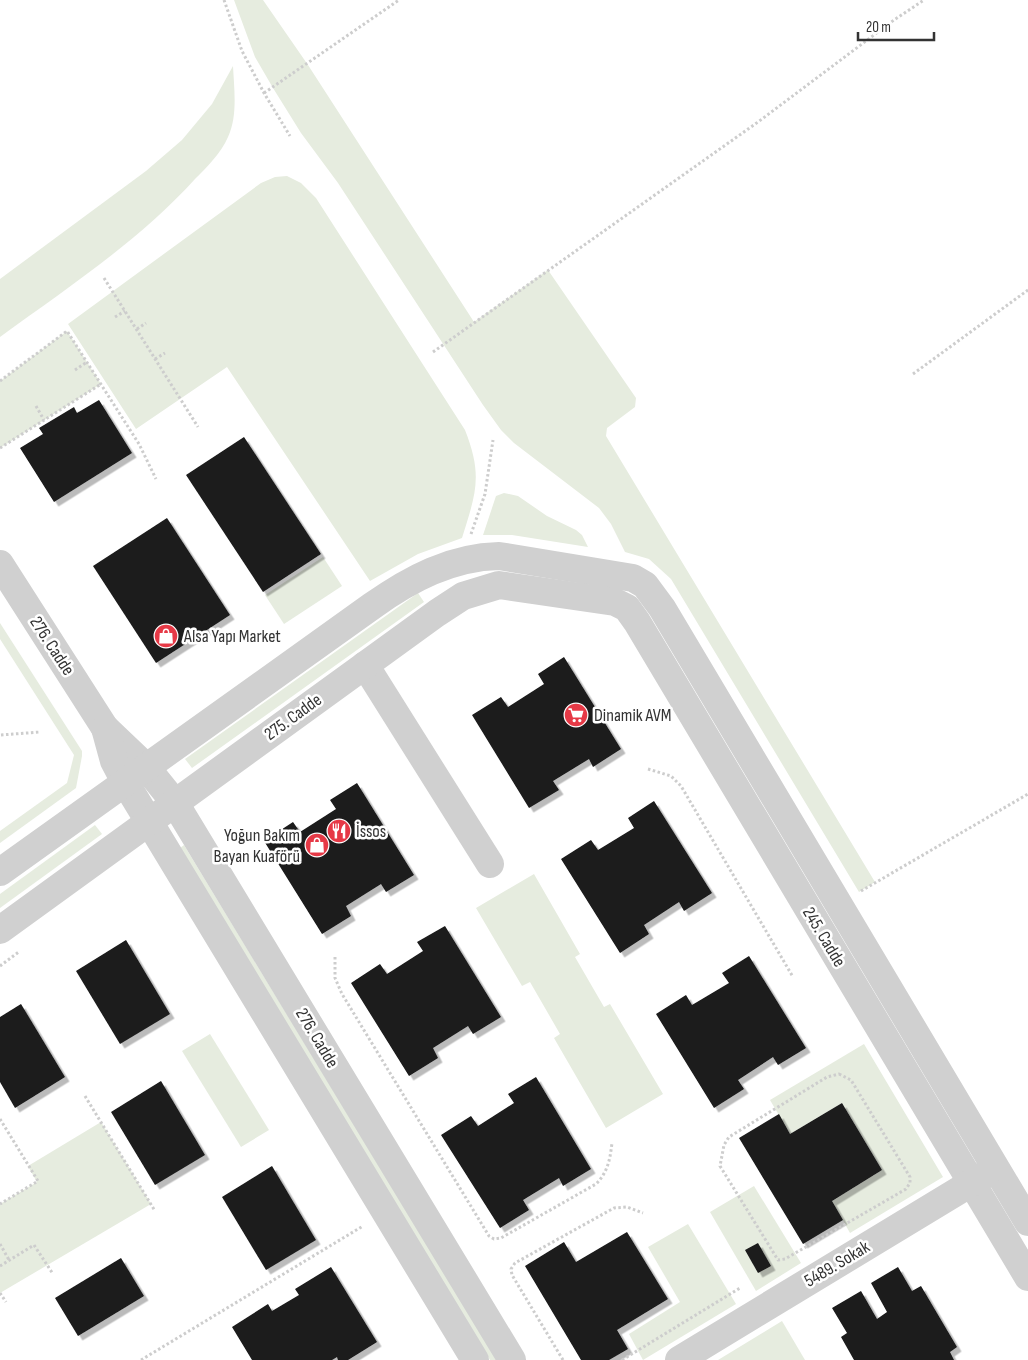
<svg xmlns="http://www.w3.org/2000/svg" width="1028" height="1360" viewBox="0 0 1028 1360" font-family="'Sofia Sans Condensed',sans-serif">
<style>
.green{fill:#e6ecdf}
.building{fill:#1a1a1a;filter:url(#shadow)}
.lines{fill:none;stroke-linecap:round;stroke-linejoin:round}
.path{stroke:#cdcdcd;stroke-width:3;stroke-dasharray:2.5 2.5;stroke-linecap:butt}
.minor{stroke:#d0d0d0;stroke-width:28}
.labels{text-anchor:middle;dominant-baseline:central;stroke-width:5;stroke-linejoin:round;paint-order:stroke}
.poi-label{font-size:18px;fill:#333;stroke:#fff;text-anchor:start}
.street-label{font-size:18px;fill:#333;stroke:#fff}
</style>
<defs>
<filter id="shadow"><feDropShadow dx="4.5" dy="4.5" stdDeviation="0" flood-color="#0004"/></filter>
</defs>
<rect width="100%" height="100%" fill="#fff"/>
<g class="green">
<polygon points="234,0 263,0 308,65 474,322 548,270 636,398 635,407 607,428 606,436 875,882 859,892 671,579 649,559 625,552 611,524 599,508 514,443 501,430 483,405 338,183 301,133 273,88 255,57"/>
<path d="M233 66C234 88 238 116 228 137 221 153 207 167 195 179 139 241 67 288 0 337V279L146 171 182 140 212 104Z"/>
<path d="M287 176 301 183 316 198 465 430C483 476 476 493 462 538L418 554 370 581 227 367 136 429 68 324 261 183 275 177Z"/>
<polygon points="67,331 101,384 0,448 0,381"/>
<polygon points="504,493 518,496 547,516 576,530 582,535 588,547 512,535 483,535 496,496"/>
<polygon points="323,557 342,586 284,624 265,595"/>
<polygon points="418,593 424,602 192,768 185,759"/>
<polygon points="0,623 82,751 82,756 76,788 0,843 0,831 67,783 74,755 0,639"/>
<polygon points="95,825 102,834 0,908 0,894"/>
<polygon points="184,845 497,1360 490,1360 180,848"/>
<polygon points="534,874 580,954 575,957 604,1007 610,1004 663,1094 606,1128 554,1038 560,1034 530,982 522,986 476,908"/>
<polygon points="210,1034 269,1130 241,1147 182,1051"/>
<polygon points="864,1044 943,1177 850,1233 832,1201 882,1170 842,1103 790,1134 770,1100"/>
<polygon points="101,1122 151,1204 0,1293 0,1204 37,1182 28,1166"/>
<polygon points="754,1186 801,1263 756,1291 710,1212"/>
<polygon points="688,1224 736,1304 643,1360 629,1334 680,1302 648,1247"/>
<polygon points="782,1321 805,1360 718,1360"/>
</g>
<g class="building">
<polygon points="99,400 132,453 54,502 20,448 43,434 39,428 74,407 77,413"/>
<polygon points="244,437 321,554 263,592 186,475"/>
<polygon points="167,518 230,615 156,663 93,566"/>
<polygon points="564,657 621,749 593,767 589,759 553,781 559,790 529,808 472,715 501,697 508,707 544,684 538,674"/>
<polygon points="357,783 414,875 386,892 381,884 346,906 351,916 322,934 264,841 293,822 300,832 336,809 330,800"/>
<polygon points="654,801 712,893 684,911 679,902 644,925 649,934 620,953 561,859 591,840 598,850 634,828 628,818"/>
<polygon points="445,926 501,1017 473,1034 468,1026 433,1048 438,1058 409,1076 351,983 380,964 387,974 423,951 417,942"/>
<polygon points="126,940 170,1014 120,1044 76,971"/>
<polygon points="749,956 806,1048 778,1065 773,1057 738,1080 744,1089 714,1108 656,1014 686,995 692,1005 729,983 722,973"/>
<polygon points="21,1004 65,1077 15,1108 0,1082 0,1017"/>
<polygon points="536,1077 591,1169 563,1186 559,1178 523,1200 529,1210 500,1228 441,1135 471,1116 478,1126 514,1103 508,1094"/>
<polygon points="161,1081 205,1155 155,1185 111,1112"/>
<polygon points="842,1103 882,1170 832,1201 843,1220 803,1244 739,1138 779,1114 790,1134"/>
<polygon points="272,1166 316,1240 266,1270 222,1197"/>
<polygon points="627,1232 668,1299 617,1330 628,1349 609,1360 581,1360 525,1266 564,1242 576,1262"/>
<polygon points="758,1243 771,1266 758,1273 745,1250"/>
<polygon points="121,1258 144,1296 78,1336 55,1298"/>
<polygon points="331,1267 377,1342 348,1360 338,1360 337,1357 332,1360 252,1360 232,1327 268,1304 272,1311 299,1295 295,1289"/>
<polygon points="898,1267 912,1291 921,1286 957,1347 950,1352 954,1360 854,1360 841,1337 847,1333 832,1308 861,1291 877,1319 887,1312 871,1283"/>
</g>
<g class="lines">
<g class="path">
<polyline points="224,0 242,51 264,93 290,136"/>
<polyline points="264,93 399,0"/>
<polyline points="104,278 198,427"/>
<polyline points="115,317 125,311"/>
<polyline points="137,329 146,323"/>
<polyline points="433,352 758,122 894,20 924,0"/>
<polyline points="155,359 165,353"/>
<polyline points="75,370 87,362"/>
<polyline points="913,374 1028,290"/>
<polyline points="0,381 67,331 139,444 156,479"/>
<polyline points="36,406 44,420"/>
<polyline points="0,448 101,384"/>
<polyline points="471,534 485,494 493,440"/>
<polyline points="1,735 40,732"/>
<polyline points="648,769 671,776 681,786 793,977"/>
<polyline points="861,891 1028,794"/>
<path d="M335 957V978L342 994 489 1236 494 1239 501 1238 596 1184C608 1172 610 1159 612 1143"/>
<polyline points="0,966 20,951"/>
<polygon points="839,1074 851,1080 910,1177 910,1183 906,1189 785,1259 778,1260 720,1166 724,1145 729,1137 827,1077"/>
<polyline points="85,1096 155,1211"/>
<polyline points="0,1119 38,1181 0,1204"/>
<polyline points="0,1244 9,1260"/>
<polyline points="0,1266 34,1245 53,1274"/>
<polyline points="0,1293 6,1302"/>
<polyline points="141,1360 363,1226"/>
<polyline points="563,1360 512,1275 511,1269 515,1263 614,1208 627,1207 643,1213"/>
<polyline points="622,1360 740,1288"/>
</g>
<g class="minor">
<polyline points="0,564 105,728 146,767 175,803 512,1360"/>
<polyline points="365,665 490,864"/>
<polyline points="105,728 114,761 125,782 475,1360"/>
<path d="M0 872 372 606C410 579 451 557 499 556L633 578 645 585 662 608 1028 1222"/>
<polyline points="0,930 437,613 463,596 499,585 615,602 627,608 637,622 1028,1277"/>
<polyline points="679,1360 986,1174"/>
</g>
</g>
<defs>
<g id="shop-disc" transform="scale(1.25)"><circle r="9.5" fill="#e63946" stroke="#fff"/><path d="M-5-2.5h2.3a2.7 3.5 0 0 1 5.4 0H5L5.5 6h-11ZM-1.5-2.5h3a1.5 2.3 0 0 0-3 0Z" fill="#fff"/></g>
<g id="supermarket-disc" transform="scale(1.25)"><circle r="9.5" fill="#e63946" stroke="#fff"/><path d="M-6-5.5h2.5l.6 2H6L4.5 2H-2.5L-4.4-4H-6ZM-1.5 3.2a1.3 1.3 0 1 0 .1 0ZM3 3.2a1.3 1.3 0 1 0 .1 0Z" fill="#fff"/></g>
<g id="restaurant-disc" transform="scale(1.25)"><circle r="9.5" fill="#e63946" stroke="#fff"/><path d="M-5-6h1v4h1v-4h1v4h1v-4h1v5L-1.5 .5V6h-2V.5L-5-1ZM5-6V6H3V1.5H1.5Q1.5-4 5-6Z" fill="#fff"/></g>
</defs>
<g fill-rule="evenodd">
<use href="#shop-disc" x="166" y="636"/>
<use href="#supermarket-disc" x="576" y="715"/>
<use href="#restaurant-disc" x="339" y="831"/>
<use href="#shop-disc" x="317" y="845"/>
</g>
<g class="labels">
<g class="poi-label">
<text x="184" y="636">Alsa Yapı Market</text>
<text x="594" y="715">Dinamik AVM</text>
<text x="356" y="831">İssos</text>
<text x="300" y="835" text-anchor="end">Yoğun Bakım<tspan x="300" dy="21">Bayan Kuaförü</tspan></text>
</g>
<g class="street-label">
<text transform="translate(52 646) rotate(57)">276. Cadde</text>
<text transform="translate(293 717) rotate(-36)">275. Cadde</text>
<text transform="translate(824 937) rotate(59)">245. Cadde</text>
<text transform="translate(317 1038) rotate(59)">276. Cadde</text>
<text transform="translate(837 1264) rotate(-31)">5489. Sokak</text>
</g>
</g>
<path d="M858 32v8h76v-8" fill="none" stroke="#333333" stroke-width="2.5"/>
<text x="866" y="32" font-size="15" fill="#333333" stroke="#ffffff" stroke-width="4" paint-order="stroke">20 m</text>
</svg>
